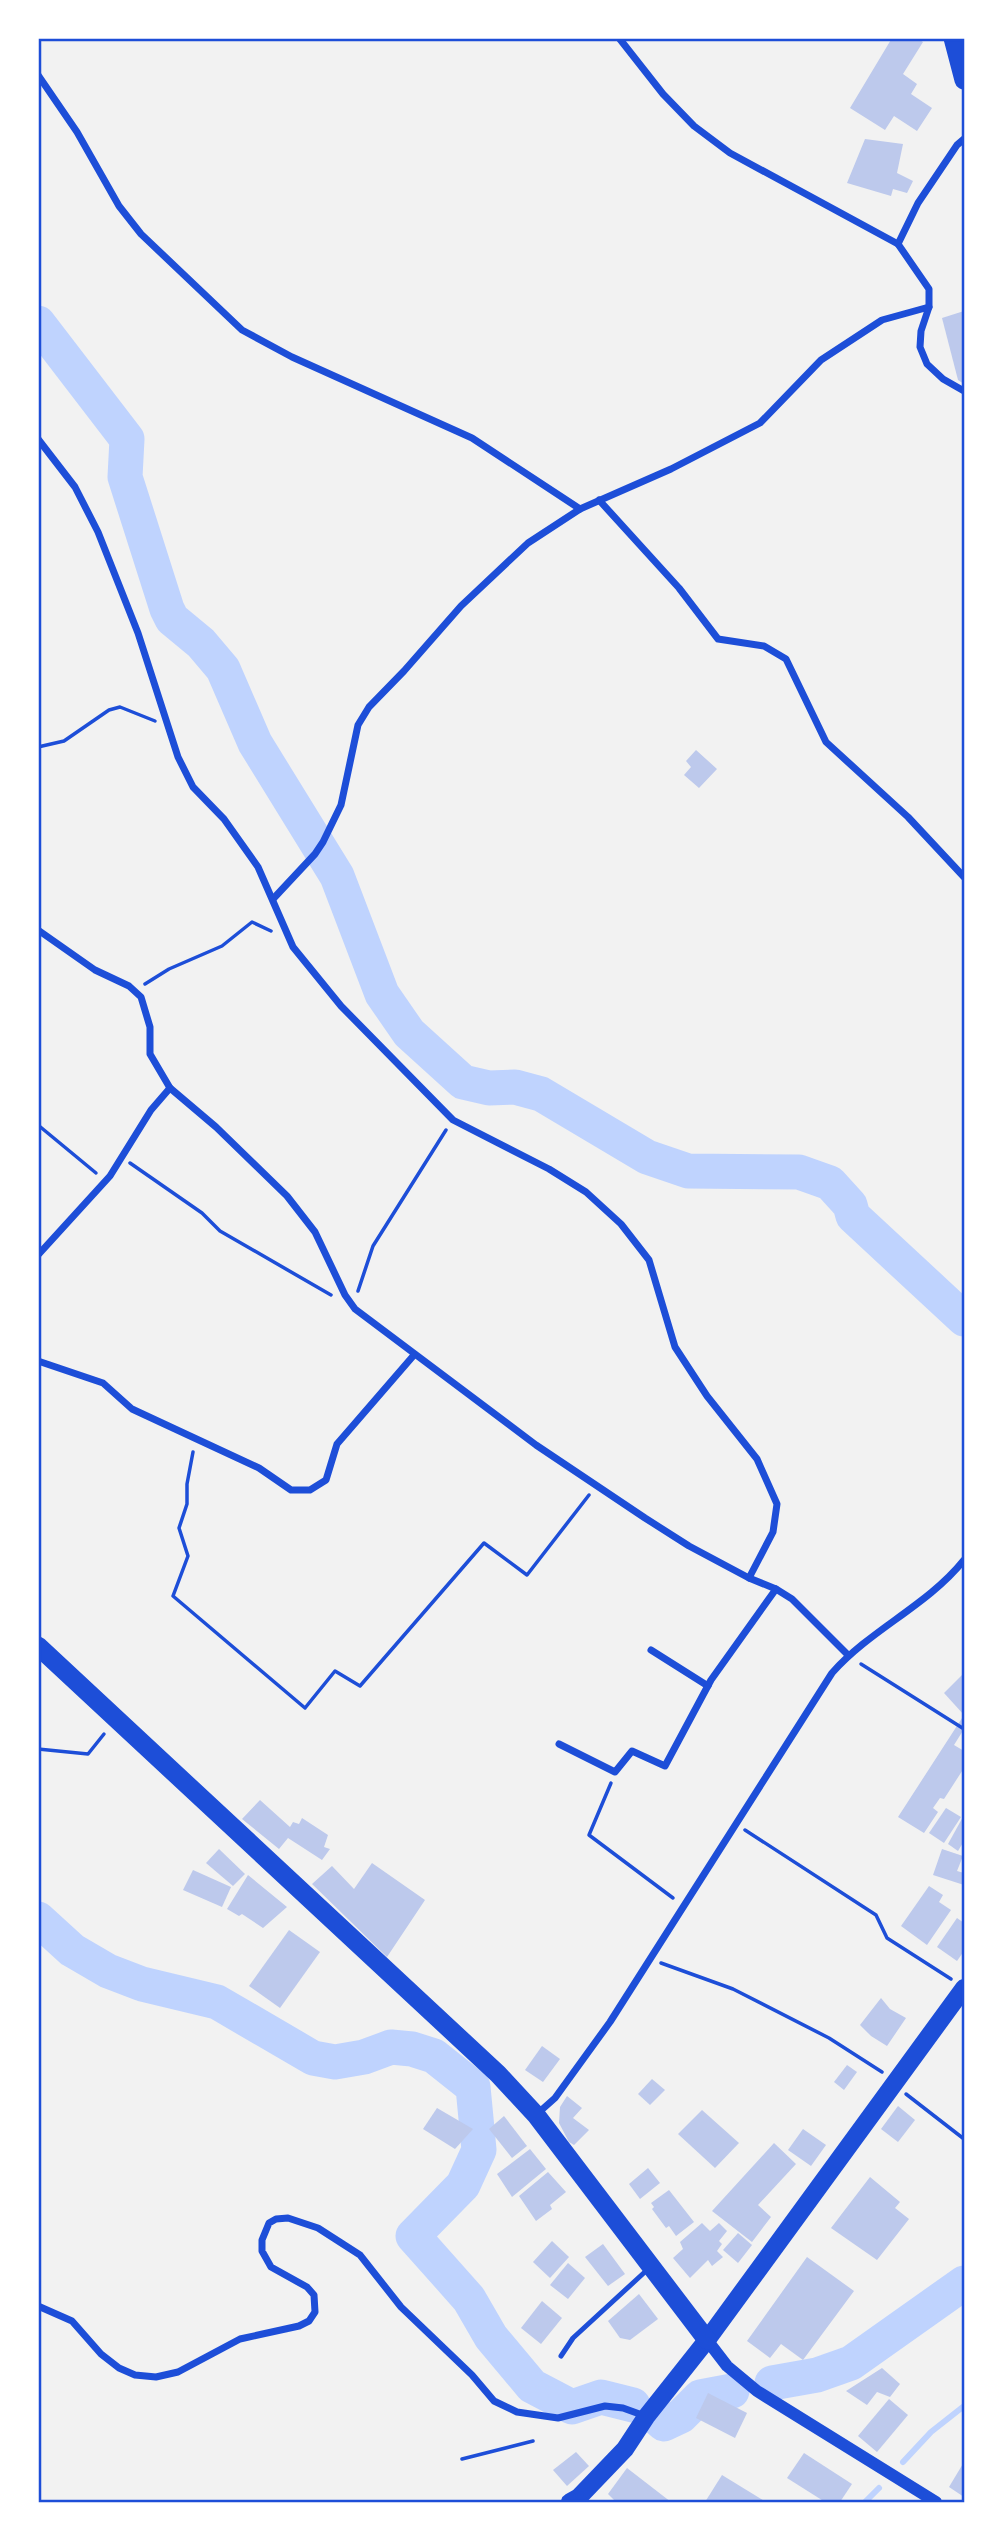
<svg xmlns="http://www.w3.org/2000/svg" width="1003" height="2541" viewBox="0 0 1003 2541" font-family="'Nunito Sans',sans-serif">
<style>
.lines{fill:none;stroke-linecap:round;stroke-linejoin:round}
.stream{stroke:#bfd3fe;stroke-width:6}
.river{stroke:#bfd3fe;stroke-width:35}
.building{fill:#bdc9ec}
.path{stroke:#1d4ed8;stroke-width:3.5}
.service{stroke:#1d4ed8;stroke-width:5}
.minor{stroke:#1d4ed8;stroke-width:7}
.tertiary{stroke:#1d4ed8;stroke-width:12}
.primary{stroke:#1d4ed8;stroke-width:18}
.trunk{stroke:#1d4ed8;stroke-width:19}
.neatline{fill:none;stroke:#1d4ed8;stroke-width:2.5}
</style>
<rect width="100%" height="100%" fill="#f2f2f2"/>
<g class="lines">
<g class="stream">
<polyline points="903,2462 931,2432 964,2406"/>
<polyline points="865,2502 879,2488"/>
</g>
<g class="river">
<polyline points="38,323 127,439 125,477 167,609 172,619 201,643 223,669 255,743 337,876 382,994 409,1033 463,1082 489,1088 515,1087 541,1094 647,1157 688,1171 799,1172 830,1183 850,1205 853,1216 964,1319"/>
<polyline points="38,1919 72,1950 108,1971 142,1984 217,2002 313,2058 335,2062 364,2057 391,2047 412,2049 434,2056 473,2087 479,2150 463,2185 413,2236 469,2299 491,2337 532,2386 572,2407 601,2397 633,2405"/>
<polyline points="772,2383 817,2375 851,2363 964,2283"/>
<polyline points="656,2417 664,2424 681,2416 700,2397 732,2391"/>
</g>
</g>
<g class="building">
<polygon points="892,38 917,38 923,42 903,74 917,84 911,94 932,108 917,131 894,116 885,130 850,108"/>
<polygon points="865,139 903,144 897,173 913,181 907,193 893,189 891,196 847,183"/>
<polygon points="964,311 964,384 958,380 942,318"/>
<polygon points="696,750 717,769 699,788 684,775 691,767 686,761"/>
<polygon points="963,1674 964,1676 964,1715 944,1693"/>
<polygon points="964,1715 964,1729 954,1745 964,1751 964,1768 944,1799 940,1798 933,1808 938,1812 924,1833 898,1817"/>
<polygon points="260,1800 290,1827 293,1822 299,1824 302,1818 328,1835 324,1847 330,1849 322,1860 288,1838 279,1849 242,1819"/>
<polygon points="946,1808 961,1817 944,1843 929,1833"/>
<polygon points="964,1815 964,1841 958,1851 948,1844"/>
<polygon points="219,1849 245,1874 233,1886 206,1863"/>
<polygon points="942,1849 963,1856 957,1871 964,1873 964,1885 933,1875"/>
<polygon points="372,1863 425,1900 387,1957 312,1884 332,1866 354,1889"/>
<polygon points="193,1870 231,1887 222,1907 183,1890"/>
<polygon points="248,1875 287,1907 263,1928 242,1914 239,1916 227,1909"/>
<polygon points="929,1886 943,1895 939,1902 951,1910 927,1945 901,1926"/>
<polygon points="957,1918 964,1923 964,1951 957,1961 937,1947"/>
<polygon points="289,1930 320,1952 280,2008 249,1986"/>
<polygon points="881,1998 890,2009 906,2018 887,2046 871,2036 860,2025"/>
<polygon points="542,2046 560,2059 543,2082 525,2070"/>
<polygon points="847,2065 857,2072 844,2090 834,2082"/>
<polygon points="652,2079 665,2090 650,2105 638,2094"/>
<polygon points="567,2096 582,2108 573,2118 589,2130 574,2145 569,2142 559,2123 560,2107"/>
<polygon points="898,2106 915,2120 898,2142 881,2129"/>
<polygon points="437,2108 473,2129 455,2149 423,2129"/>
<polygon points="702,2110 739,2143 715,2168 678,2134"/>
<polygon points="504,2116 527,2146 512,2158 489,2129"/>
<polygon points="803,2129 826,2145 811,2166 788,2150"/>
<polygon points="774,2143 796,2164 758,2205 771,2217 752,2242 712,2211"/>
<polygon points="530,2149 546,2169 512,2197 497,2174"/>
<polygon points="648,2168 660,2183 640,2199 629,2184"/>
<polygon points="548,2172 566,2192 550,2205 552,2209 536,2221 519,2196"/>
<polygon points="870,2177 900,2202 895,2208 909,2219 877,2260 831,2228"/>
<polygon points="669,2190 694,2222 676,2236 669,2226 666,2228 652,2209 654,2207 651,2203"/>
<polygon points="702,2223 710,2231 719,2223 727,2231 719,2241 722,2244 717,2251 723,2257 712,2266 708,2260 690,2278 673,2258 683,2249 680,2242"/>
<polygon points="738,2233 752,2245 738,2263 723,2250"/>
<polygon points="552,2241 569,2257 550,2278 533,2262"/>
<polygon points="603,2244 625,2274 608,2286 585,2257"/>
<polygon points="807,2257 854,2291 803,2360 781,2344 770,2358 747,2341"/>
<polygon points="568,2263 585,2278 568,2299 550,2285"/>
<polygon points="639,2294 658,2319 630,2340 620,2338 608,2321"/>
<polygon points="542,2301 562,2318 541,2344 521,2328"/>
<polygon points="882,2368 900,2384 890,2397 877,2392 867,2405 846,2391"/>
<polygon points="708,2393 747,2413 735,2438 696,2418"/>
<polygon points="889,2399 908,2415 877,2452 858,2436"/>
<polygon points="576,2452 589,2466 567,2486 553,2470"/>
<polygon points="804,2453 852,2484 840,2502 825,2502 787,2478"/>
<polygon points="964,2462 964,2497 949,2487"/>
<polygon points="627,2468 671,2502 616,2502 608,2494"/>
<polygon points="722,2475 766,2502 705,2502"/>
</g>
<g class="lines">
<g class="path">
<polyline points="38,747 64,741 109,710 120,707 155,721"/>
<polyline points="145,984 169,969 222,946 252,922 271,931"/>
<polyline points="38,1125 96,1173"/>
<polyline points="130,1163 202,1213 220,1231 331,1295"/>
<polyline points="358,1291 373,1246 446,1130"/>
<polyline points="193,1452 187,1484 187,1504 179,1528 188,1556 173,1596 305,1708 335,1671 360,1686 484,1543 527,1575 589,1495"/>
<polyline points="861,1664 964,1729"/>
<polyline points="38,1749 88,1754 104,1734"/>
<polyline points="611,1783 589,1835 673,1898"/>
<polyline points="745,1830 876,1915 887,1938 951,1979"/>
<polyline points="661,1963 733,1989 829,2038 882,2072"/>
<polyline points="906,2094 964,2139"/>
<polyline points="462,2459 533,2441"/>
</g>
<polyline class="service" points="561,2356 573,2338 647,2270"/>
<g class="minor">
<polyline points="619,38 663,94 694,126 730,153 898,244 929,289 929,307 921,331 920,347 927,364 943,379 964,391"/>
<polyline points="38,75 77,132 119,206 141,234 242,330 292,357 472,438 580,509"/>
<polyline points="898,244 918,203 957,145 964,139"/>
<polyline points="38,439 75,487 98,532 138,633 178,757 193,787 224,819 258,867 293,947 341,1006 453,1120 549,1169 586,1192 621,1224 649,1260 675,1347 707,1396 757,1459 777,1504 773,1532 749,1578"/>
<polyline points="599,500 679,588 718,639 764,646 786,659 826,742 908,817 964,877"/>
<polyline points="273,899 315,854 323,842 341,805 358,725 369,707 404,671 461,606 528,543 580,509 671,469 760,423 821,360 882,320 929,307"/>
<polyline points="38,930 95,970 129,986 141,997 150,1027 150,1054 170,1088 216,1127 287,1196 315,1232 345,1295 355,1309 536,1445 645,1518 689,1546 749,1578 776,1589 792,1599 848,1655"/>
<polyline points="38,1255 110,1176 151,1110 170,1088"/>
<polyline points="38,1361 103,1383 132,1409 259,1468 291,1490 310,1490 326,1480 337,1444 414,1355"/>
<polyline points="651,1650 708,1686"/>
<polyline points="559,1744 615,1772 632,1751 665,1766 711,1680 776,1589"/>
<path d="M537 2114 555 2098 610 2022 832 1673C871 1629 927 1606 964 1560"/>
<polyline points="38,2306 72,2321 101,2354 119,2368 135,2375 156,2377 178,2372 240,2339 299,2326 309,2321 315,2312 314,2295 307,2287 271,2267 262,2251 262,2240 269,2223 276,2219 288,2218 318,2228 360,2255 401,2307 472,2375 494,2401 517,2412 558,2418 605,2406 623,2408 645,2416"/>
</g>
<polyline class="tertiary" points="707,2340 727,2366 757,2391 936,2502"/>
<polyline class="primary" points="570,2502 579,2497 625,2449 646,2417 707,2340 964,1988"/>
<g class="trunk">
<polyline points="953,38 964,80"/>
<polyline points="38,1646 498,2074 536,2115 707,2340"/>
</g>
</g>
<rect width="1003" height="2541" fill="none" stroke="#ffffff" stroke-width="80"/>
<rect x="40" y="40" width="923" height="2461" class="neatline"/>
</svg>
